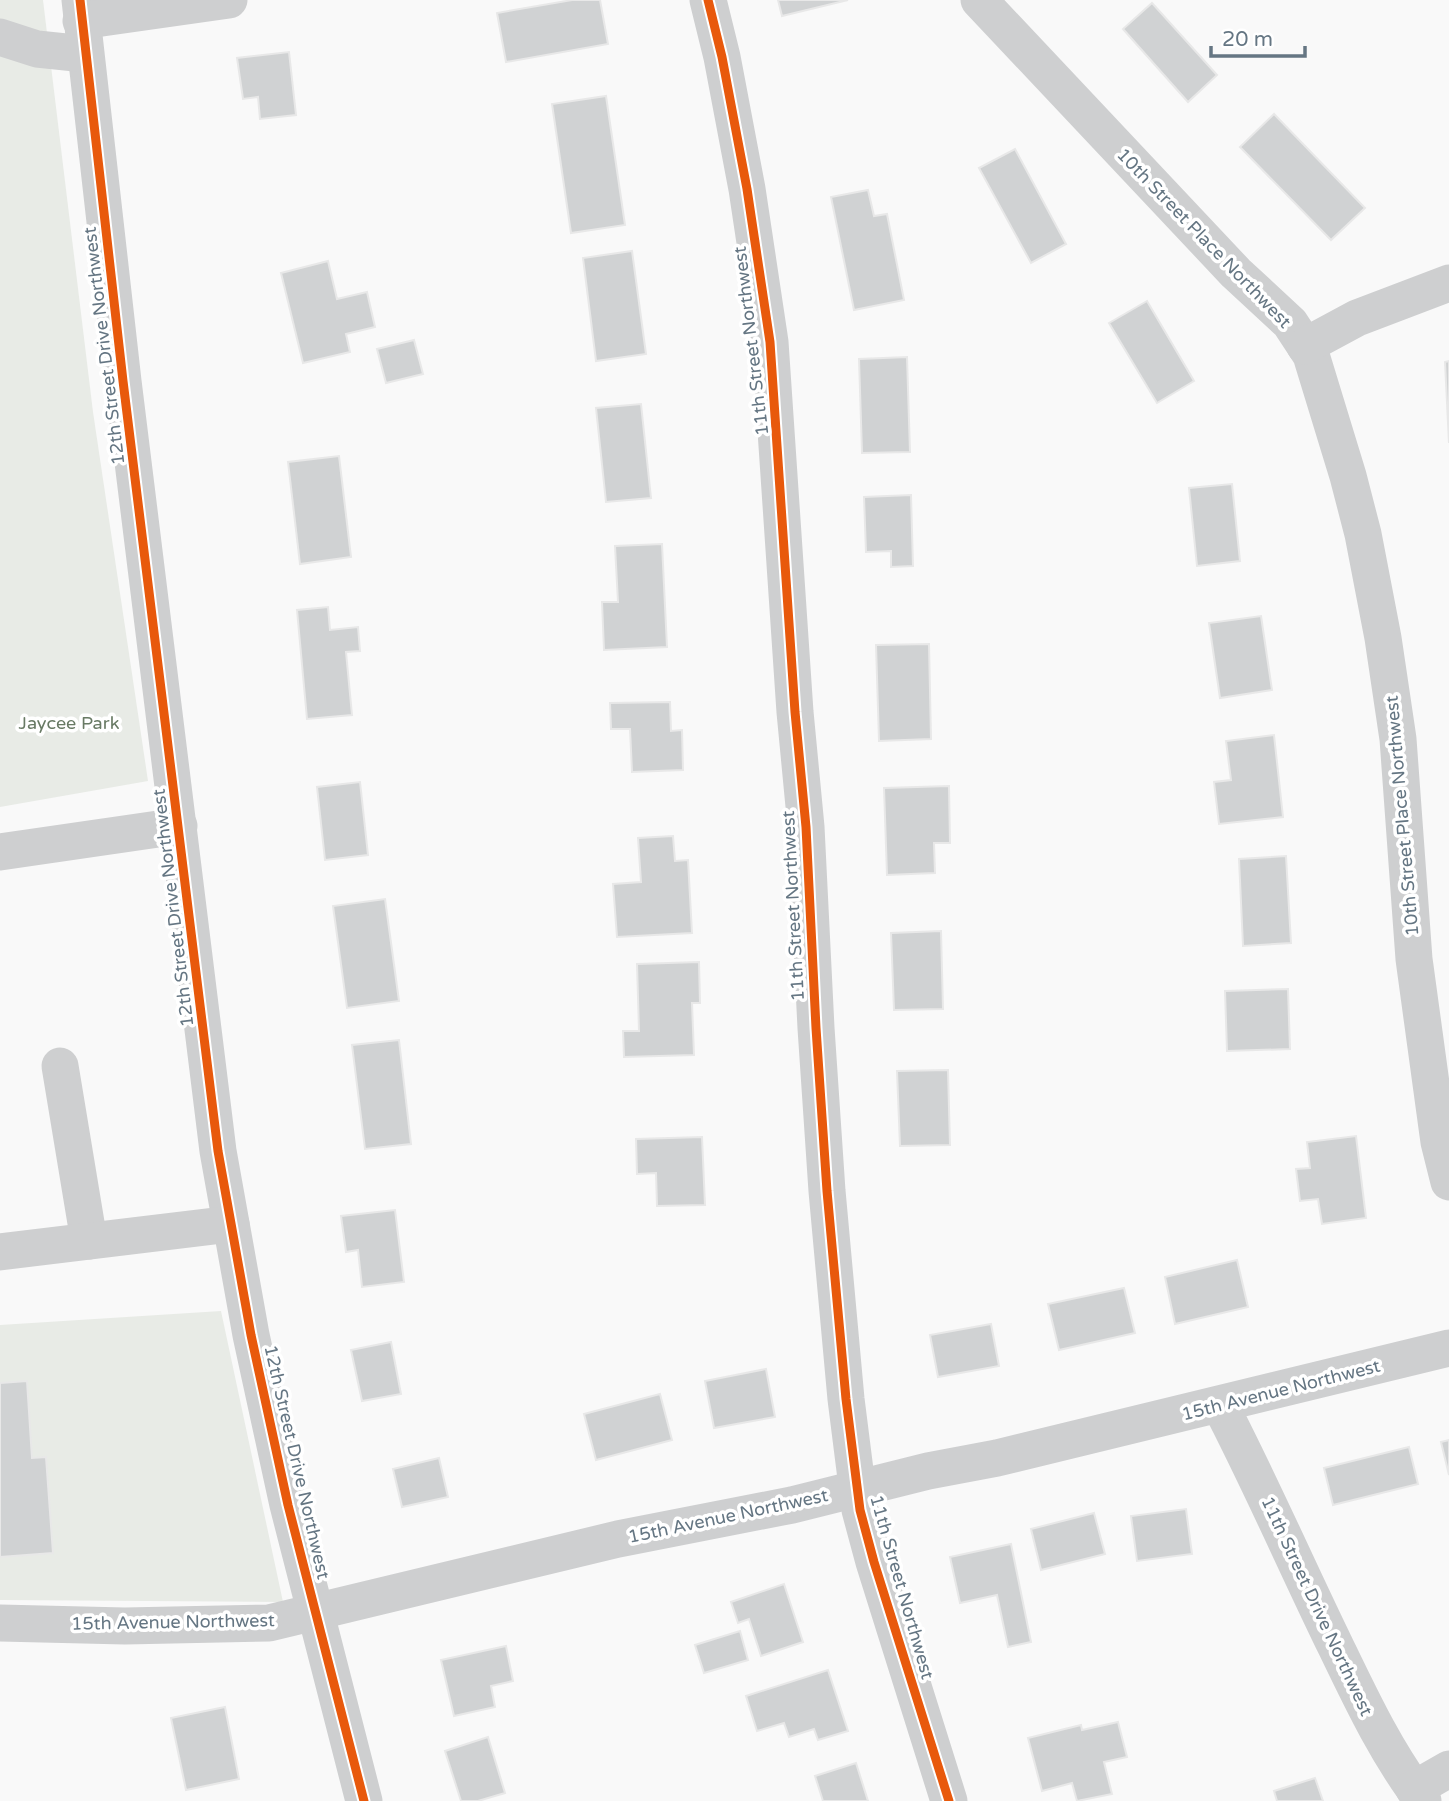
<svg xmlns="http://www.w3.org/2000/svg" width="1449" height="1801" viewBox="0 0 1449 1801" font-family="'Varela Round',sans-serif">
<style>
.green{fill:#e8ebe6}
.building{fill:#d0d2d3;stroke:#e8e8e8;stroke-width:2}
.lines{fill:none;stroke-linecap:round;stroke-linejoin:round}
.minor{stroke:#cecfd0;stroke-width:37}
.cycleway-casing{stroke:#fff;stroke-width:13}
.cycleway{stroke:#e8590c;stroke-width:9}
.labels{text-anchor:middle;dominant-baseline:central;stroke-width:7;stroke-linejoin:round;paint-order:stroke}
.street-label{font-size:18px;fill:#657683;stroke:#fff}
.park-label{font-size:18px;fill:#687a64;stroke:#fff}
</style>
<rect width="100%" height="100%" fill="#f9f9f9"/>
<g class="green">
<polygon points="0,0 43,0 93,412 148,781 0,807"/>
<polygon points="221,1311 283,1602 0,1600 0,1325"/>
</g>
<g class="building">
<polygon points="572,0 600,0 608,44 506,62 497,13"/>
<polygon points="778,0 848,0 782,16"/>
<polygon points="1152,3 1217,75 1188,102 1123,29"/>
<polygon points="289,52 296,115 260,119 258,97 243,99 237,58"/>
<polygon points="606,96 625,225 571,233 552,104"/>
<polygon points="1274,114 1365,208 1331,240 1240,147"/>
<polygon points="1015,149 1066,244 1031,263 979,168"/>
<polygon points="868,190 874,216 887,214 904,300 854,310 831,197"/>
<polygon points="632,251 646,354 596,361 583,258"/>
<polygon points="328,261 337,299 367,292 375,327 346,334 350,352 303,363 281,273"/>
<polygon points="1147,301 1194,381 1157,403 1109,323"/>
<polygon points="414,340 423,374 386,383 377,349"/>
<polygon points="907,357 910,452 862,453 859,359"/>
<polygon points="1449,361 1449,443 1445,362"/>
<polygon points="641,404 651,498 606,502 596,408"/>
<polygon points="339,456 351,557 300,564 288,462"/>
<polygon points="1232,484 1240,561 1197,566 1189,488"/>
<polygon points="911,495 913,566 891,567 891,551 866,552 864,497"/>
<polygon points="662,544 667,647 604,650 602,602 618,602 615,546"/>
<polygon points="328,607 330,630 358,627 360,651 346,652 352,715 307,719 297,610"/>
<polygon points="1261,616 1272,690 1220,698 1209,623"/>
<polygon points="929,644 931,739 879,741 876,645"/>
<polygon points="670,702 671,731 682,730 683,770 632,772 630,729 611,729 610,703"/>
<polygon points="1274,735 1283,817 1219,824 1214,782 1231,780 1226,741"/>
<polygon points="360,782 368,855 325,860 317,787"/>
<polygon points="949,786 950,843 934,843 935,873 887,875 884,788"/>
<polygon points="673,836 675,861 688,860 692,933 617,937 613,884 641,882 638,838"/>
<polygon points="1286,856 1291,943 1243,946 1239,859"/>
<polygon points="385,899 399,1001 347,1008 333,906"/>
<polygon points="941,931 943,1009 894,1010 891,933"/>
<polygon points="699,962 700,1003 692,1003 694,1055 624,1057 623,1031 639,1031 637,964"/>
<polygon points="1288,989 1290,1049 1227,1051 1225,991"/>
<polygon points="399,1040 411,1144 365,1149 352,1045"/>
<polygon points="948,1070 950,1145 900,1146 897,1071"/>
<polygon points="1356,1136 1366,1218 1322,1224 1318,1199 1300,1201 1296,1169 1310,1168 1307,1142"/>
<polygon points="702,1137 705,1205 657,1206 656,1173 637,1174 636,1139"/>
<polygon points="395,1210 404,1282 362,1287 358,1250 346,1252 341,1216"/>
<polygon points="1237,1260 1248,1307 1175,1324 1165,1277"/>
<polygon points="1124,1288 1135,1333 1059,1350 1048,1304"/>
<polygon points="991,1324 999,1366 938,1377 930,1335"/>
<polygon points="391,1342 401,1394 362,1401 351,1350"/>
<polygon points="766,1369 775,1417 714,1428 705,1381"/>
<polygon points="27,1381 32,1458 46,1457 53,1553 0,1557 0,1383"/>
<polygon points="660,1394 672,1440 596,1460 584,1414"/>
<polygon points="1449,1440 1449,1475 1441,1442"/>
<polygon points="1409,1447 1418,1484 1333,1505 1324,1468"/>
<polygon points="439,1458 448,1497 402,1507 393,1469"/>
<polygon points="1186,1509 1192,1554 1137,1561 1131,1516"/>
<polygon points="1094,1513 1105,1554 1041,1570 1031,1529"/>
<polygon points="1011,1544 1031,1642 1008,1647 997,1595 960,1603 950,1557"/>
<polygon points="784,1584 803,1642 761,1656 749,1619 738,1623 731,1602"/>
<polygon points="740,1631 748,1660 704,1673 695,1645"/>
<polygon points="506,1646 513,1681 491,1686 495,1707 454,1716 441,1660"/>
<polygon points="828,1670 848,1731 818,1740 814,1729 789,1737 784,1723 757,1731 746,1696"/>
<polygon points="225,1707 239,1779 186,1790 171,1718"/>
<polygon points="1118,1722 1127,1757 1104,1762 1112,1794 1077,1801 1072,1783 1042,1791 1028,1738 1081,1725 1082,1730"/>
<polygon points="488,1737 505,1793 478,1801 461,1801 445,1751"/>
<polygon points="856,1763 868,1801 823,1801 815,1776"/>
<polygon points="1315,1778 1323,1801 1277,1801 1274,1791"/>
</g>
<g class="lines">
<g class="minor">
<polyline points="80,0 123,381 218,1151 251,1335 288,1505 364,1801"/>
<polyline points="708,0 722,57 747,189 770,342 795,712 806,827 816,1028 827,1191 846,1399 860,1510 874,1562 949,1801"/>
<polyline points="979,0 1236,273 1290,323 1311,355 1348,476 1363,534 1383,638 1398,739 1414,959 1439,1142 1449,1182"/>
<polyline points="81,21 229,0"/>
<polyline points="0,37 37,49 85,54"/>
<polyline points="1305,346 1357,318 1449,283"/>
<polyline points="0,852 179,826"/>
<polyline points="60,1066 89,1241"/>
<polyline points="0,1252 231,1224"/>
<path d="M1220 1405C1261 1484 1297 1567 1336 1647 1362 1701 1387 1754 1423 1801"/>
<polyline points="0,1623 125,1626 269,1623 618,1539 792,1505 928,1471 997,1458 1449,1348"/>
<polyline points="1414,1789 1449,1769"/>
</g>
<g class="cycleway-casing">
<g id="cycleway">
<polyline points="80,0 123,381 218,1151 251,1335 288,1505 364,1801"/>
<polyline points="708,0 722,57 747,189 770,342 795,712 806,827 816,1028 827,1191 846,1399 860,1510 874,1562 949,1801"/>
</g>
</g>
<use href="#cycleway" class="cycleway"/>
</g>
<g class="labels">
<g class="street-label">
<text transform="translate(1204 238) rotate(46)">10th Street Place Northwest</text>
<text transform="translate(751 341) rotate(-97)">11th Street Northwest</text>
<text transform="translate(104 346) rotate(-97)">12th Street Drive Northwest</text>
<text transform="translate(1402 816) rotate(-95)">10th Street Place Northwest</text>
<text transform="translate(793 906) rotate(-93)">11th Street Northwest</text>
<text transform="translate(173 908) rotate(-97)">12th Street Drive Northwest</text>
<text transform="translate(1281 1390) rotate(-14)">15th Avenue Northwest</text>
<text transform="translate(297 1462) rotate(77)">12th Street Drive Northwest</text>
<text transform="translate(728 1516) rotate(-12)">15th Avenue Northwest</text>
<text transform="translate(902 1587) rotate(74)">11th Street Northwest</text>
<text transform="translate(1317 1606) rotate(65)">11th Street Drive Northwest</text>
<text transform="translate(173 1622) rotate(-1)">15th Avenue Northwest</text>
</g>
<g class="park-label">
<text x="69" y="723">Jaycee Park</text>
</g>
</g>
<path d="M1211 46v10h94v-10" fill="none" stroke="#657683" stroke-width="3.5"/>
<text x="1222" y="46" font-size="21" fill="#657683" stroke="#ffffff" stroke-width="5" paint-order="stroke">20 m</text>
</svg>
